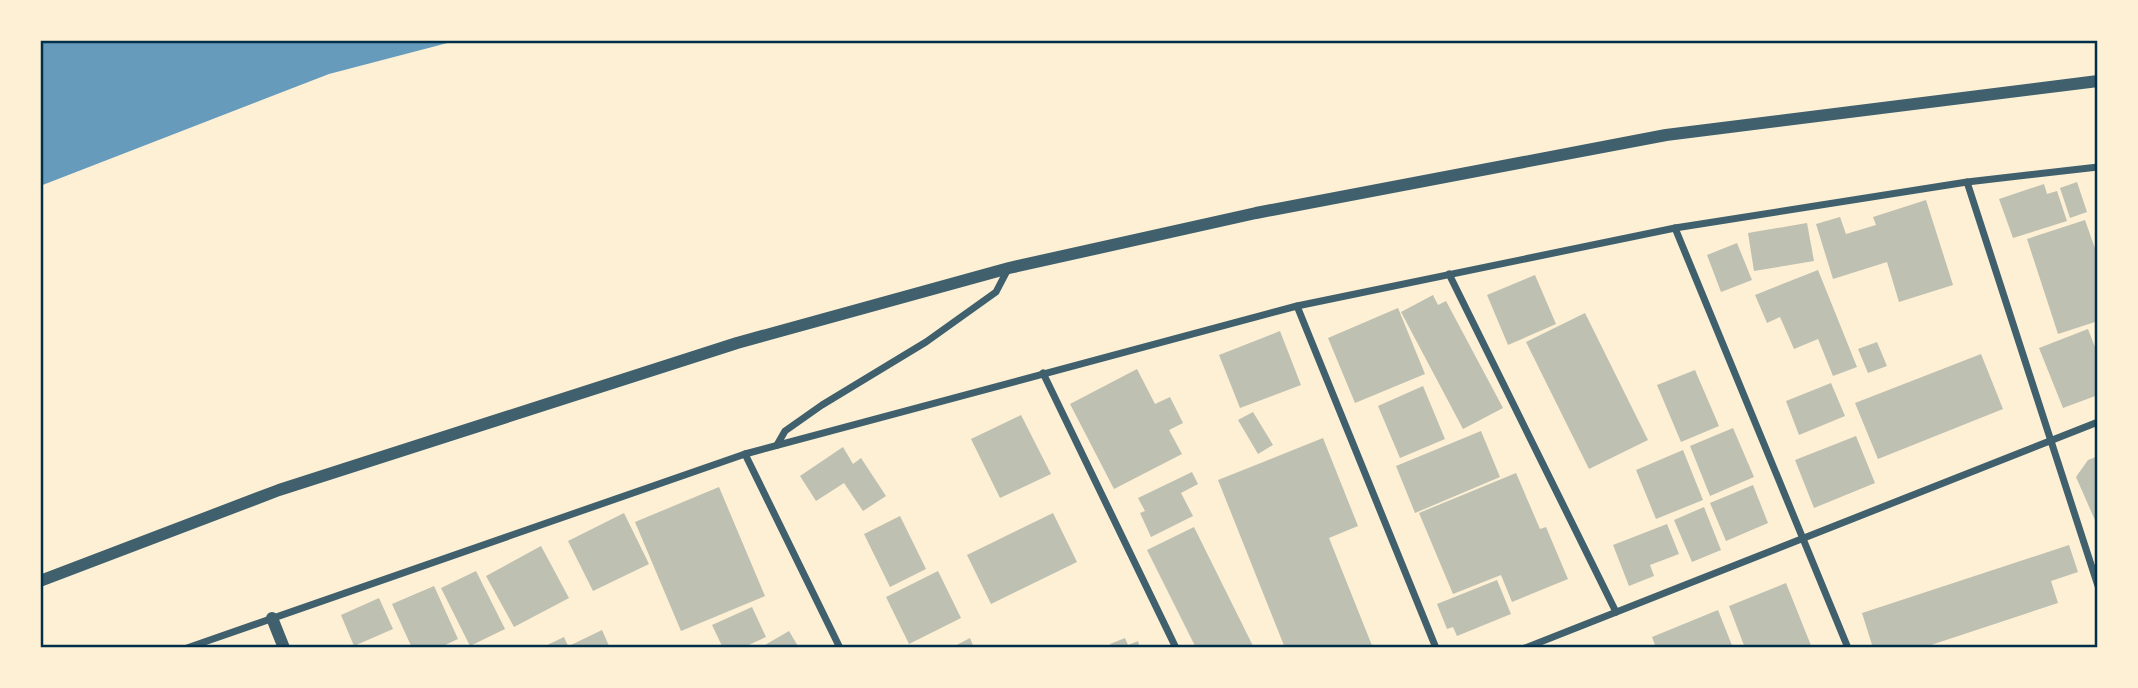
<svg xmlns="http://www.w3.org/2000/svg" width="2138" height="688" viewBox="0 0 2138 688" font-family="'Times New Roman',serif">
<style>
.water{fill:#669bbc}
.building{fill:#bec0b2}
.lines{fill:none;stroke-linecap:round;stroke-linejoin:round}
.minor{stroke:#3f606c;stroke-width:7}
.tertiary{stroke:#3f606c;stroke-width:12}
.neatline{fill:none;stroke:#003049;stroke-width:2.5}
</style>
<rect width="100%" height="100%" fill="#fdf0d5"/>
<polygon class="water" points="40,40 459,40 329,74 40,186"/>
<g class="building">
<polygon points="2077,182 2087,212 2070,218 2060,188"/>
<polygon points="2044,184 2047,194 2057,191 2067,221 2013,238 1999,199"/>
<polygon points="1926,200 1953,285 1899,302 1887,262 1833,279 1816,224 1840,217 1846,234 1876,225 1873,217"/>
<polygon points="2085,220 2098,257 2098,321 2058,334 2027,239"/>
<polygon points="1807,223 1814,261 1754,271 1748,233"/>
<polygon points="1737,243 1752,280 1721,292 1707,255"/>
<polygon points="1818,270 1857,367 1833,376 1818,339 1794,349 1780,317 1767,323 1755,295"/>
<polygon points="1535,275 1556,324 1508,345 1487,295"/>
<polygon points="1433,295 1438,305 1446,301 1503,408 1463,429 1401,312"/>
<polygon points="1398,308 1425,374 1355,403 1328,338"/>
<polygon points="1585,313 1648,440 1589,469 1526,342"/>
<polygon points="2088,329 2095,347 2098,346 2098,395 2063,408 2039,348"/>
<polygon points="1280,331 1301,385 1240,408 1219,355"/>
<polygon points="1877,342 1887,366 1868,373 1858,349"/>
<polygon points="1981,354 2003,409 1878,459 1855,403"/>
<polygon points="1137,369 1155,404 1170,397 1183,423 1169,430 1182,454 1114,489 1070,404"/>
<polygon points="1695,370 1719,426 1681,442 1657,385"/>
<polygon points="1831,383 1845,416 1799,435 1786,401"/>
<polygon points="1423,386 1445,439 1400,458 1378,406"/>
<polygon points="1253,412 1273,445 1258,454 1238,420"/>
<polygon points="1021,415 1051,474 1000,498 971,439"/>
<polygon points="1733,428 1754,477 1710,496 1690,446"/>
<polygon points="1481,431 1500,477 1415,513 1396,466"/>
<polygon points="1856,436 1875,483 1814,508 1795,460"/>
<polygon points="1323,438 1358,526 1329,538 1373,648 1285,648 1218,480"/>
<polygon points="843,447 853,464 861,458 886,496 863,511 844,483 816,501 800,476"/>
<polygon points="1683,450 1703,500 1656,519 1636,470"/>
<polygon points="2098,456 2098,527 2076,477 2088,460"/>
<polygon points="1192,472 1198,484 1181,493 1193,516 1151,537 1140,513 1145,511 1138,498"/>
<polygon points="1516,473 1540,529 1546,527 1568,579 1512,602 1501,575 1453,594 1419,513"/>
<polygon points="1753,485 1768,523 1726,541 1710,503"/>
<polygon points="719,487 765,596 681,631 635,522"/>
<polygon points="1704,507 1721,550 1692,562 1674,520"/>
<polygon points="624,513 649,564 593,591 568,541"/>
<polygon points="1053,513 1077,562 991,604 967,555"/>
<polygon points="900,516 926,569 890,587 864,534"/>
<polygon points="1667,524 1679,554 1650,565 1654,576 1629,586 1613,545"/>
<polygon points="1194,527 1254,648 1196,648 1147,550"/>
<polygon points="2069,545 2078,572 2051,581 2058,603 1922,648 1873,648 1862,613"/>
<polygon points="541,546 569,598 514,627 486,576"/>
<polygon points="476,571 505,629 470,646 441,588"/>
<polygon points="938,571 961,618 909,644 886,597"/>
<polygon points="1497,580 1511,614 1457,636 1453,627 1447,629 1437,604"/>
<polygon points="1786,583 1812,648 1745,648 1729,606"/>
<polygon points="434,586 458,639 439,648 412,648 392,604"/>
<polygon points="379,598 393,629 354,646 341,615"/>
<polygon points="752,607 766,637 742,648 723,648 712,625"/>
<polygon points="1718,610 1733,648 1656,648 1652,637"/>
<polygon points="602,630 610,648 573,648 571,645"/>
<polygon points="789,631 799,648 767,648 765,645"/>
<polygon points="564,637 569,648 541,648"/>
<polygon points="970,638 974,648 951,648"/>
<polygon points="1125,638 1128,645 1138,641 1140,648 1112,648 1110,644"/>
</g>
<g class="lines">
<g class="minor">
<polyline points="1967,182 2098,586"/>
<polyline points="1675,228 1848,648"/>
<polyline points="1449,274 1616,612"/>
<polyline points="1297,306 1436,648"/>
<polyline points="1043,373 1176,648"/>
<polyline points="777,445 785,431 822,405 926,342 996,292 1008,269"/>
<polyline points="745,454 840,648"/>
<polyline points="187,648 745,454 1297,306 1675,228 1967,182 2098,167"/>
<polyline points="1525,648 2098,422"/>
</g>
<g class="tertiary">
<polyline points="40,581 279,490 737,343 1009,268 1256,213 1666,135 2098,81"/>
<polyline points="272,618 284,648"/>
</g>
</g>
<rect width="2138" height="688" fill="none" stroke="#fdf0d5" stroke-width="84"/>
<rect x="42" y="42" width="2054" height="604" class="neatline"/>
</svg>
